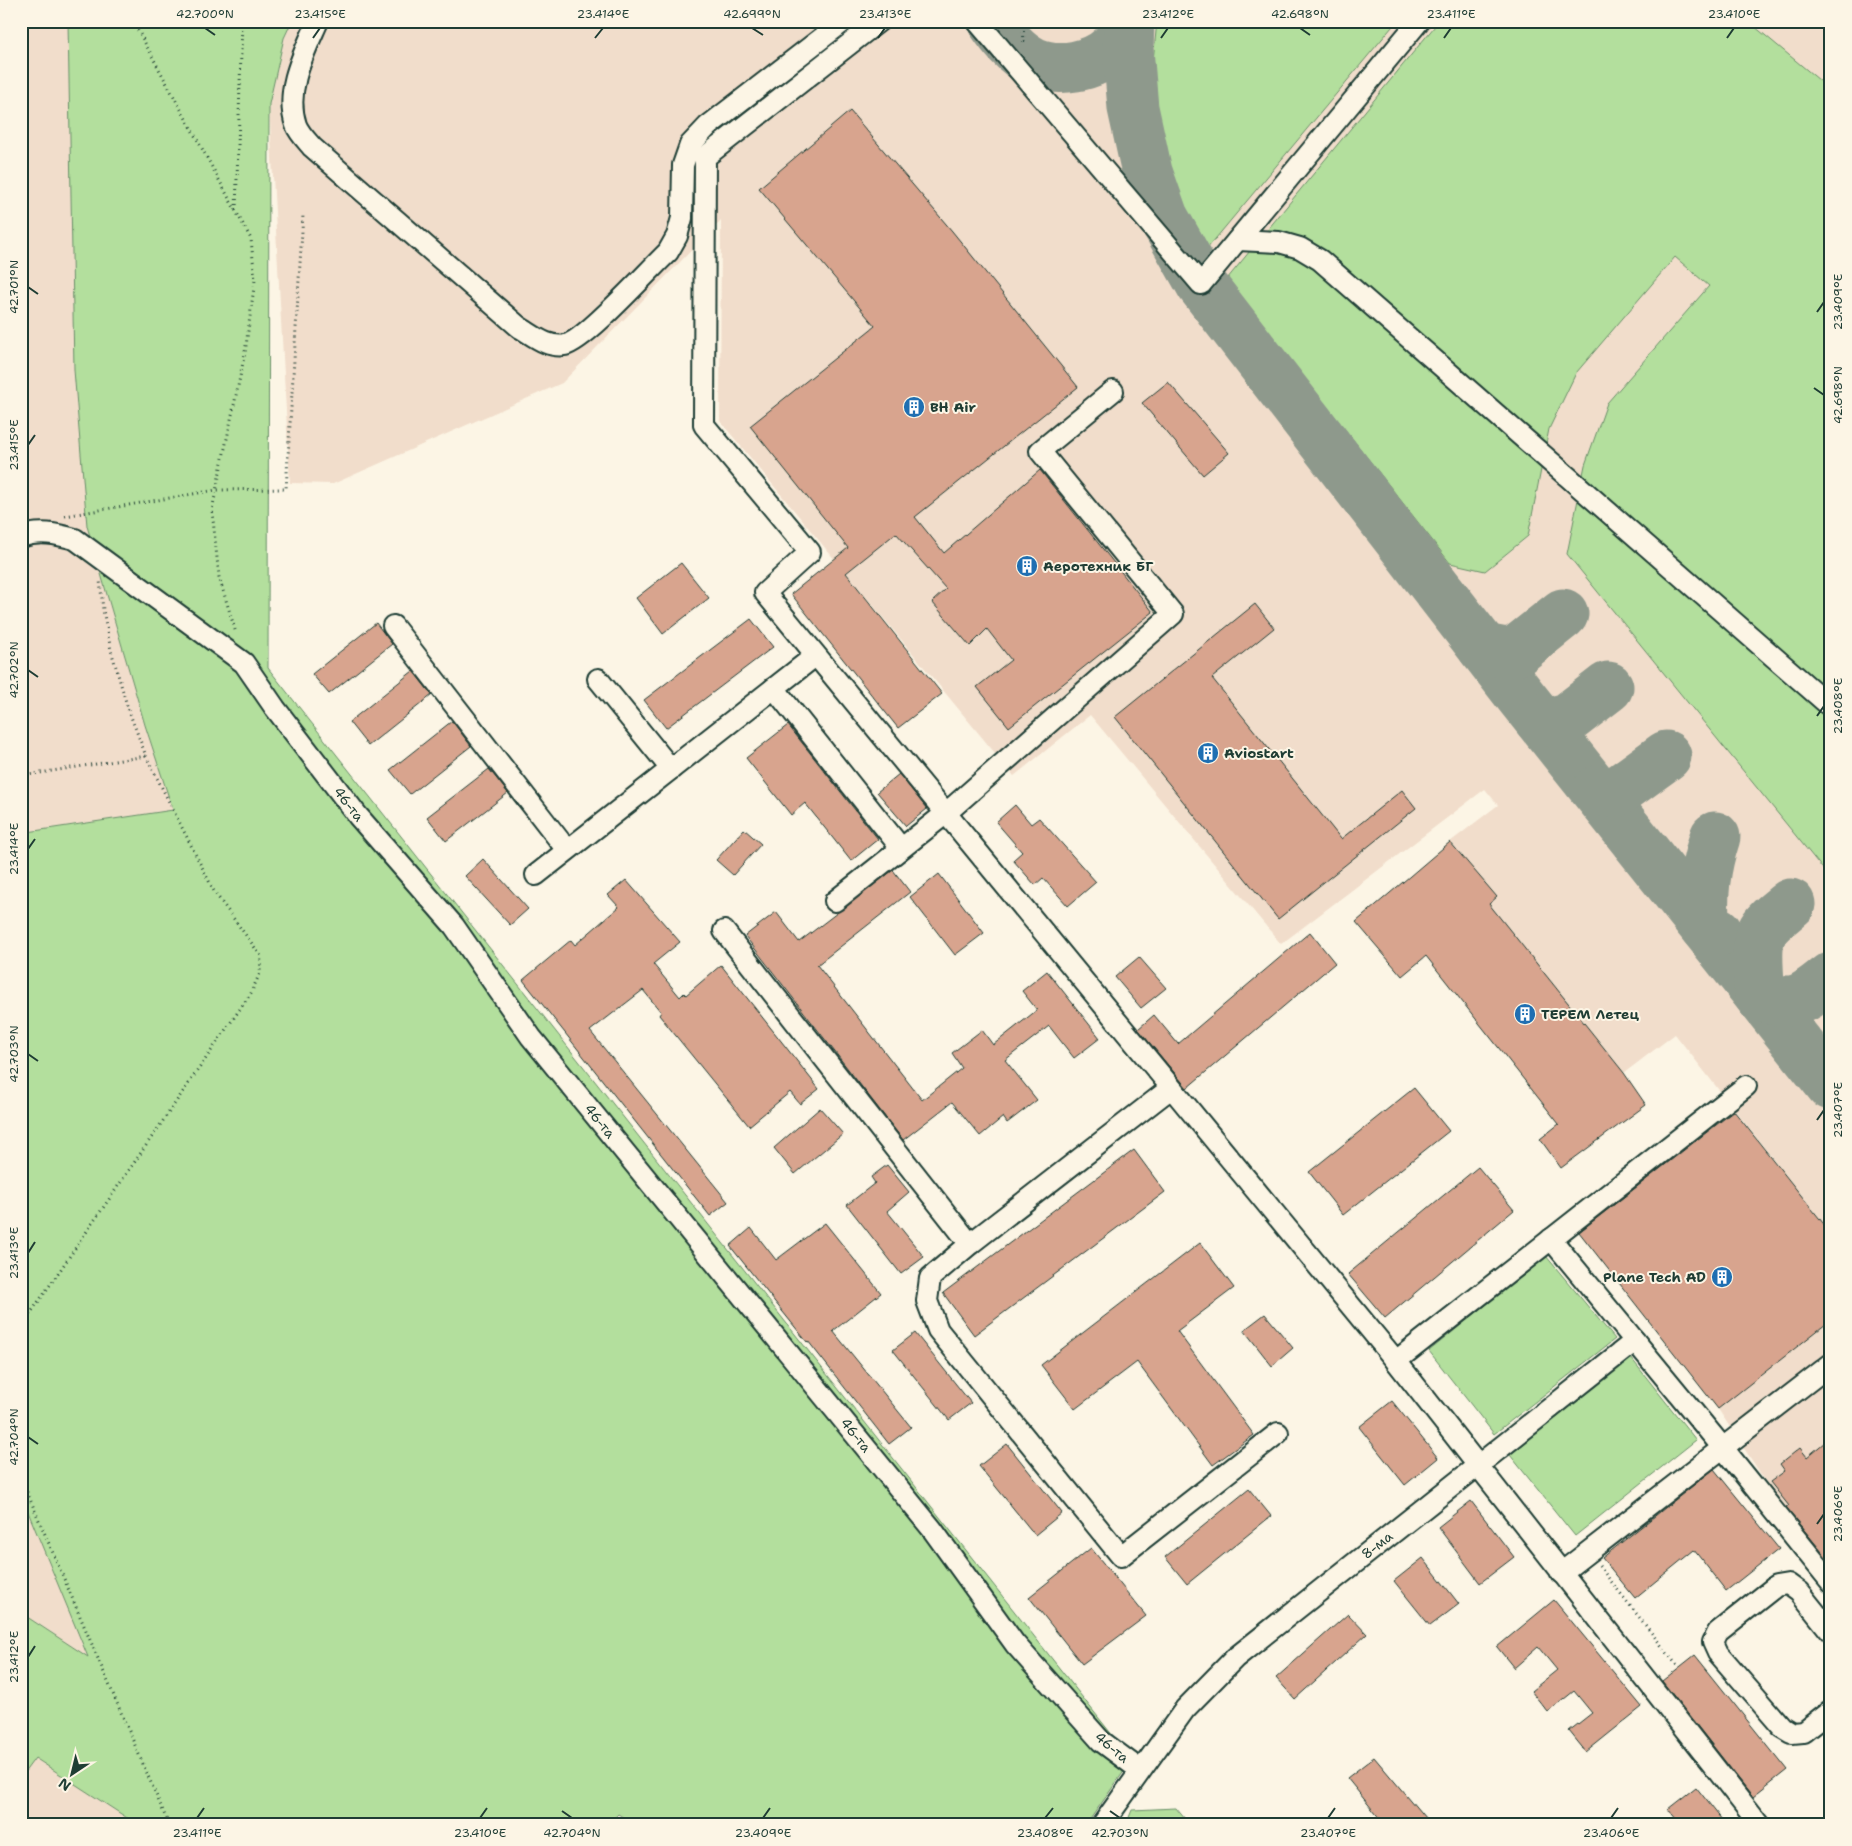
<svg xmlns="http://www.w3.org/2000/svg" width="1852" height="1846" viewBox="0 0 1852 1846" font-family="'Shantell Sans',sans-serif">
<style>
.built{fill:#f1ddcb}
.green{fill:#b3df9d;stroke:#698e68}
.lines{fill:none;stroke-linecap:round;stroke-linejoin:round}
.taxiway{stroke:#8e998c;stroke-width:51}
.building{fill:#d8a48e;stroke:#1f3d34}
.minor-casing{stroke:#1f3d34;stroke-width:24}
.path{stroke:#1f3d34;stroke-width:3;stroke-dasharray:1 4;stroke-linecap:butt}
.minor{stroke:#fcf5e5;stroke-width:20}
.ticks{fill:none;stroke:#1f3d34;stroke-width:2}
.labels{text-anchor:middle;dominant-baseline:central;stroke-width:4;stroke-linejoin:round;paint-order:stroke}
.poi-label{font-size:14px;font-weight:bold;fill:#1f3d34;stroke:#fcf5e5;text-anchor:start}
.street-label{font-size:14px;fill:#1f3d34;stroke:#fcf5e5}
.neatline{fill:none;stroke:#1f3d34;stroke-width:2}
.ticks-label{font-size:12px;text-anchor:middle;fill:#1f3d34}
</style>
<rect width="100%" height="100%" fill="#fcf5e5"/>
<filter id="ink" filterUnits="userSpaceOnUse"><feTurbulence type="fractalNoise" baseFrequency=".02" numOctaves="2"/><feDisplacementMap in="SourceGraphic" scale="10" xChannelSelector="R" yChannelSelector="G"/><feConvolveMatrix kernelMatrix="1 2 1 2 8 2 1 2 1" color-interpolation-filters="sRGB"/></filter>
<g filter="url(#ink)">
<g class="built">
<polygon points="21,21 68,21 74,370 87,526 145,725 173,810 21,833"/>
<polygon points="292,21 1831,21 1831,1233 1675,1034 1624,1073 1489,904 1497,897 1450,842 1498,805 1485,789 1281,944 1090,715 1014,776 720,421 721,220 562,383 333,484 290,483 269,104 284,38"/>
<polygon points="1831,1320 1831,1566 1784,1509 1718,1409"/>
<polygon points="21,1481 88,1658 21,1613"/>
<polygon points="34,1757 138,1825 21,1825 21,1777"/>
</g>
<g class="green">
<polygon points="68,21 292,21 284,38 269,104 268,668 1132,1760 1086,1825 635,1825 618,1814 607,1825 138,1825 35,1758 21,1777 21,1613 88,1657 21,1495 21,833 173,810 145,725 87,526 74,370"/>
<polygon points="1157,21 1397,21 1206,250 1191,225 1161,139 1152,71"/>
<polygon points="1439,21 1748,21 1831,90 1831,879 1567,554 1585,465 1607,403 1709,286 1675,257 1576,373 1549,429 1528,536 1485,571 1450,563 1227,279"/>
<polygon points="1546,1256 1615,1339 1494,1434 1429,1351"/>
<polygon points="1631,1358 1696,1440 1575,1536 1510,1455"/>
<polygon points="1176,1808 1190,1825 1126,1825 1132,1810"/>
</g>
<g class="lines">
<g class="taxiway">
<path d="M992 21C1003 37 1015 53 1033 62 1058 73 1093 67 1113 48 1120 41 1124 31 1128 21"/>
<polyline points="1129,21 1128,50 1133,108 1147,172 1163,217 1201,284 1522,698 1831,1085"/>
<path d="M1483 648C1496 651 1506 655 1518 650L1563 614"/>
<polyline points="1539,719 1552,722 1568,718 1608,687"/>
<polyline points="1597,791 1615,792 1622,788 1666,756"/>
<path d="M1715 837C1705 867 1701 895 1705 927L1717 932"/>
<path d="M1790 904C1781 912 1767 921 1762 932 1755 945 1759 981 1760 996 1798 1007 1801 1000 1831 977"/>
</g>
</g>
<g class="building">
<polygon points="850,111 952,231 1078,387 915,517 944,553 1040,470 1153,612 1009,727 977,687 1011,660 987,629 970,646 932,602 946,589 896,533 846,573 942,694 898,728 791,594 848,548 750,426 875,326 759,188"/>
<polygon points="1168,382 1229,453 1203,475 1142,403"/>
<polygon points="681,563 709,598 663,634 636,598"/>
<polygon points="1255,604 1274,628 1212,678 1341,839 1402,790 1416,808 1278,919 1115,717"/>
<polygon points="751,619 773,647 666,728 644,700"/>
<polygon points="376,623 392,644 329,694 312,674"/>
<polygon points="413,671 432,695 368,746 349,722"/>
<polygon points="452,721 471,746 410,794 390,770"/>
<polygon points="788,725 878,839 851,861 805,803 791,815 746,758"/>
<polygon points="489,769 508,793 446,841 427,817"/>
<polygon points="899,774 927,809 906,826 877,792"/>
<polygon points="1015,805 1031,824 1039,818 1096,882 1068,906 1043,878 1035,885 1013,860 1022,852 996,822"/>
<polygon points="744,829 761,844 733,875 716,860"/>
<polygon points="1450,842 1497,897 1489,904 1624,1073 1646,1105 1561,1168 1540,1139 1559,1124 1426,956 1402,976 1356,922"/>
<polygon points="483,859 528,909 510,925 465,876"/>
<polygon points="893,870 910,892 817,965 922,1100 962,1068 952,1053 982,1030 993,1045 1037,1010 1022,991 1047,971 1100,1038 1074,1058 1049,1026 1005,1060 1037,1100 1007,1123 1003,1117 980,1136 952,1102 903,1140 745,936 776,912 799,942"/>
<polygon points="939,874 984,933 955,955 910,897"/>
<polygon points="626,880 680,942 653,964 680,997 684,993 686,995 721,965 819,1089 800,1104 790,1092 749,1126 659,1015 661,1012 643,990 590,1031 728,1202 710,1216 523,980 571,940 575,945 619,907 608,895"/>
<polygon points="1310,932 1335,963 1187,1088 1138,1029 1154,1015 1178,1044"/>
<polygon points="1139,957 1166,988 1141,1008 1115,977"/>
<polygon points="1414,1088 1449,1131 1343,1215 1309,1172"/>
<polygon points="820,1108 843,1134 795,1174 774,1148"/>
<polygon points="1734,1111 1831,1233 1831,1320 1718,1409 1579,1232"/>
<polygon points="1134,1150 1165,1192 974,1335 943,1293"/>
<polygon points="887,1165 909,1192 887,1211 924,1257 901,1274 847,1205 875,1183 871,1177"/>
<polygon points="1478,1167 1514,1210 1385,1318 1348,1274"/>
<polygon points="825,1223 881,1293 833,1331 911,1427 889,1444 808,1341 807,1342 730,1246 751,1228 776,1260"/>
<polygon points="1200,1243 1234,1288 1177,1331 1254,1435 1213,1465 1137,1362 1075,1409 1041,1365"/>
<polygon points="1265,1314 1293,1348 1272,1366 1244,1330"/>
<polygon points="915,1333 971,1403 949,1420 893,1350"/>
<polygon points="1392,1401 1438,1458 1405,1485 1359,1427"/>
<polygon points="1831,1437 1831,1563 1786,1508 1789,1506 1770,1482 1785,1471 1780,1464 1800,1448 1807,1457"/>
<polygon points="1007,1444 1062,1513 1035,1535 979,1466"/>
<polygon points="1714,1469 1779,1549 1726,1591 1694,1550 1635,1598 1602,1558"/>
<polygon points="1249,1489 1271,1516 1187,1584 1165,1557"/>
<polygon points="1471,1501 1514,1557 1480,1583 1438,1527"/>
<polygon points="1091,1548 1146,1616 1082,1664 1029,1597"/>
<polygon points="1423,1558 1459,1604 1430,1626 1394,1581"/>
<polygon points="1554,1600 1642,1707 1586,1752 1569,1731 1592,1713 1574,1691 1548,1712 1531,1691 1557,1670 1538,1647 1514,1668 1497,1647"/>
<polygon points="1348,1614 1367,1634 1295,1699 1276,1678"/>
<polygon points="1695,1655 1787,1770 1753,1797 1662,1681"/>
<polygon points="1374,1757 1431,1825 1385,1825 1347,1778"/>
<polygon points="1696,1787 1726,1825 1681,1825 1668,1809"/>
</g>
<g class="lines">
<g class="minor-casing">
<g id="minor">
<path d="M318 21C304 53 284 90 296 125 299 133 307 141 312 147L519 327C533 335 547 348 565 345 585 341 649 270 668 252L677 236 682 218 683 165 690 145 708 126 844 21"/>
<polyline points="879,21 705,157 704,425 810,552 765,593 1396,1361 1760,1825"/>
<polyline points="977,21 1201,284 1419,21"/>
<polyline points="1238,240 1279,242 1300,248 1320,260 1831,707"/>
<path d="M21 537C39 530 57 534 75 539L244 663 275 708 358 816 454 926 531 1037 932 1529 1015 1644 1101 1741 1140 1770"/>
<polyline points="393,626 567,850"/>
<polyline points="598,679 671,769"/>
<polyline points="774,688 901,848"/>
<polyline points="536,875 815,656"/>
<polyline points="835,901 945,814 1173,614 1040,451 1113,391"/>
<polyline points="724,931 970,1244"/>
<polyline points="1171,1088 970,1244 930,1278 927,1301 938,1330 1121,1556 1278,1433"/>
<polyline points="1551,1239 1723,1448 1831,1582"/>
<polyline points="1396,1361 1746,1086"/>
<polyline points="1561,1573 1831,1364"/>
<polyline points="1831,1632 1799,1592 1788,1584 1776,1586 1718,1632 1713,1642 1718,1653 1782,1727 1792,1733 1803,1732 1831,1710"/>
<polyline points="1102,1825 1185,1709 1235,1658 1635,1341"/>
</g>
</g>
<g class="path">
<polyline points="133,21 251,239 255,280 245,353 212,510 219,577 236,633"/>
<polyline points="1023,21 1024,46"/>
<polyline points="236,210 242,21"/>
<polyline points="65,516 216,490 286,489 303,215"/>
<polyline points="21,776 146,756"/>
<polyline points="21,1327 251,993 260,973 261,956 215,893 146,756 128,709 111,650 103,610 100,580"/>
<polyline points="21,1478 169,1825"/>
<polyline points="1599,1566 1679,1668"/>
</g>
<use href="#minor" class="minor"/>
</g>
</g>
<path class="ticks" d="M205 28 215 35M752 28 763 35M1300 28 1310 35M313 38 320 28M595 38 603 28M878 38 885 28M1161 38 1168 28M1444 38 1451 28M1727 38 1734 28M28 287 38 294M1817 312 1824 302M1814 388 1824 395M28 445 35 435M28 670 38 677M1817 716 1824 706M28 849 35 839M28 1054 38 1061M1817 1120 1824 1110M28 1253 35 1242M28 1437 38 1444M1817 1524 1824 1514M28 1657 35 1646M562 1811 572 1818M1110 1811 1120 1818M197 1818 204 1808M480 1818 487 1808M763 1818 770 1808M1045 1818 1053 1808M1328 1818 1335 1808M1611 1818 1618 1808"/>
<defs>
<g id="building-disc" transform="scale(1.125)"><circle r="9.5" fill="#1f6fb2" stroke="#fcf5e5"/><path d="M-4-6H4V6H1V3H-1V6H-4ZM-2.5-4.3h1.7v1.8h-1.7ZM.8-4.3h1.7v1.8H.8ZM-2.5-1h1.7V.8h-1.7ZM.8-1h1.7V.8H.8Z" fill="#fff"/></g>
</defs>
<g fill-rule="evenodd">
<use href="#building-disc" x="914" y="407"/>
<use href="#building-disc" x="1027" y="566"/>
<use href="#building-disc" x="1208" y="753"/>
<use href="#building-disc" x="1525" y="1014"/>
<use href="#building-disc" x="1722" y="1277"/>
</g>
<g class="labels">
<g class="poi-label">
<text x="930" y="407">BH Air</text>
<text x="1043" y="566">Аеротехник БГ</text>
<text x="1224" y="753">Aviostart</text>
<text x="1541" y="1014">ТЕРЕМ Летец</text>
<text x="1706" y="1277" text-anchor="end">Plane Tech AD</text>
</g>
<g class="street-label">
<text transform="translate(349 804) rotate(52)">46-та</text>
<text transform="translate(600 1121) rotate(51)">46-та</text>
<text transform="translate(856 1435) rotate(51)">46-та</text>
<text transform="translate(1377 1545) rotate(-38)">8-ма</text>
<text transform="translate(1112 1747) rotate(40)">46-та</text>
</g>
</g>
<rect width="1852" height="1846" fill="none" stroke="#fcf5e5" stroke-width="55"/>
<g transform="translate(72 1774) rotate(215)" stroke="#fcf5e5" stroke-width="4" paint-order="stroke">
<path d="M0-4L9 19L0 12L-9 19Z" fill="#1f3d34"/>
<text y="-8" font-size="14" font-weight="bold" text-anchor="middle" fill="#1f3d34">N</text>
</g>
<rect x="28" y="28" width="1796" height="1790" class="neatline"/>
<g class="ticks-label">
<text x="205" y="18">42.700°N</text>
<text x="320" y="18">23.415°E</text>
<text x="603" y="18">23.414°E</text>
<text x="752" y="18">42.699°N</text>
<text x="885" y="18">23.413°E</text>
<text x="1168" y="18">23.412°E</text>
<text x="1300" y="18">42.698°N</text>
<text x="1451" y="18">23.411°E</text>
<text x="1734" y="18">23.410°E</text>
<text transform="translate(14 287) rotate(-90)" y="4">42.701°N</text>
<text transform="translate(1838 302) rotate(-90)" y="4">23.409°E</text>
<text transform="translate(1838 395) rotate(-90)" y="4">42.698°N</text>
<text transform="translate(14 445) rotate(-90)" y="4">23.415°E</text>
<text transform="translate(14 670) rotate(-90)" y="4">42.702°N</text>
<text transform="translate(1838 706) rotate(-90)" y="4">23.408°E</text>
<text transform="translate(14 849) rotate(-90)" y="4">23.414°E</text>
<text transform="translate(14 1054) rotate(-90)" y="4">42.703°N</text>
<text transform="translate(1838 1110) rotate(-90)" y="4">23.407°E</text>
<text transform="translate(14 1253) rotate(-90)" y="4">23.413°E</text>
<text transform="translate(14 1437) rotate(-90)" y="4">42.704°N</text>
<text transform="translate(1838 1514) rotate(-90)" y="4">23.406°E</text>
<text transform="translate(14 1657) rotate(-90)" y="4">23.412°E</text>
<text x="197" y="1837">23.411°E</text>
<text x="480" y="1837">23.410°E</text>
<text x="572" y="1837">42.704°N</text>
<text x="763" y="1837">23.409°E</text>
<text x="1045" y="1837">23.408°E</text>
<text x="1120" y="1837">42.703°N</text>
<text x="1328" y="1837">23.407°E</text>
<text x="1611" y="1837">23.406°E</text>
</g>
</svg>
